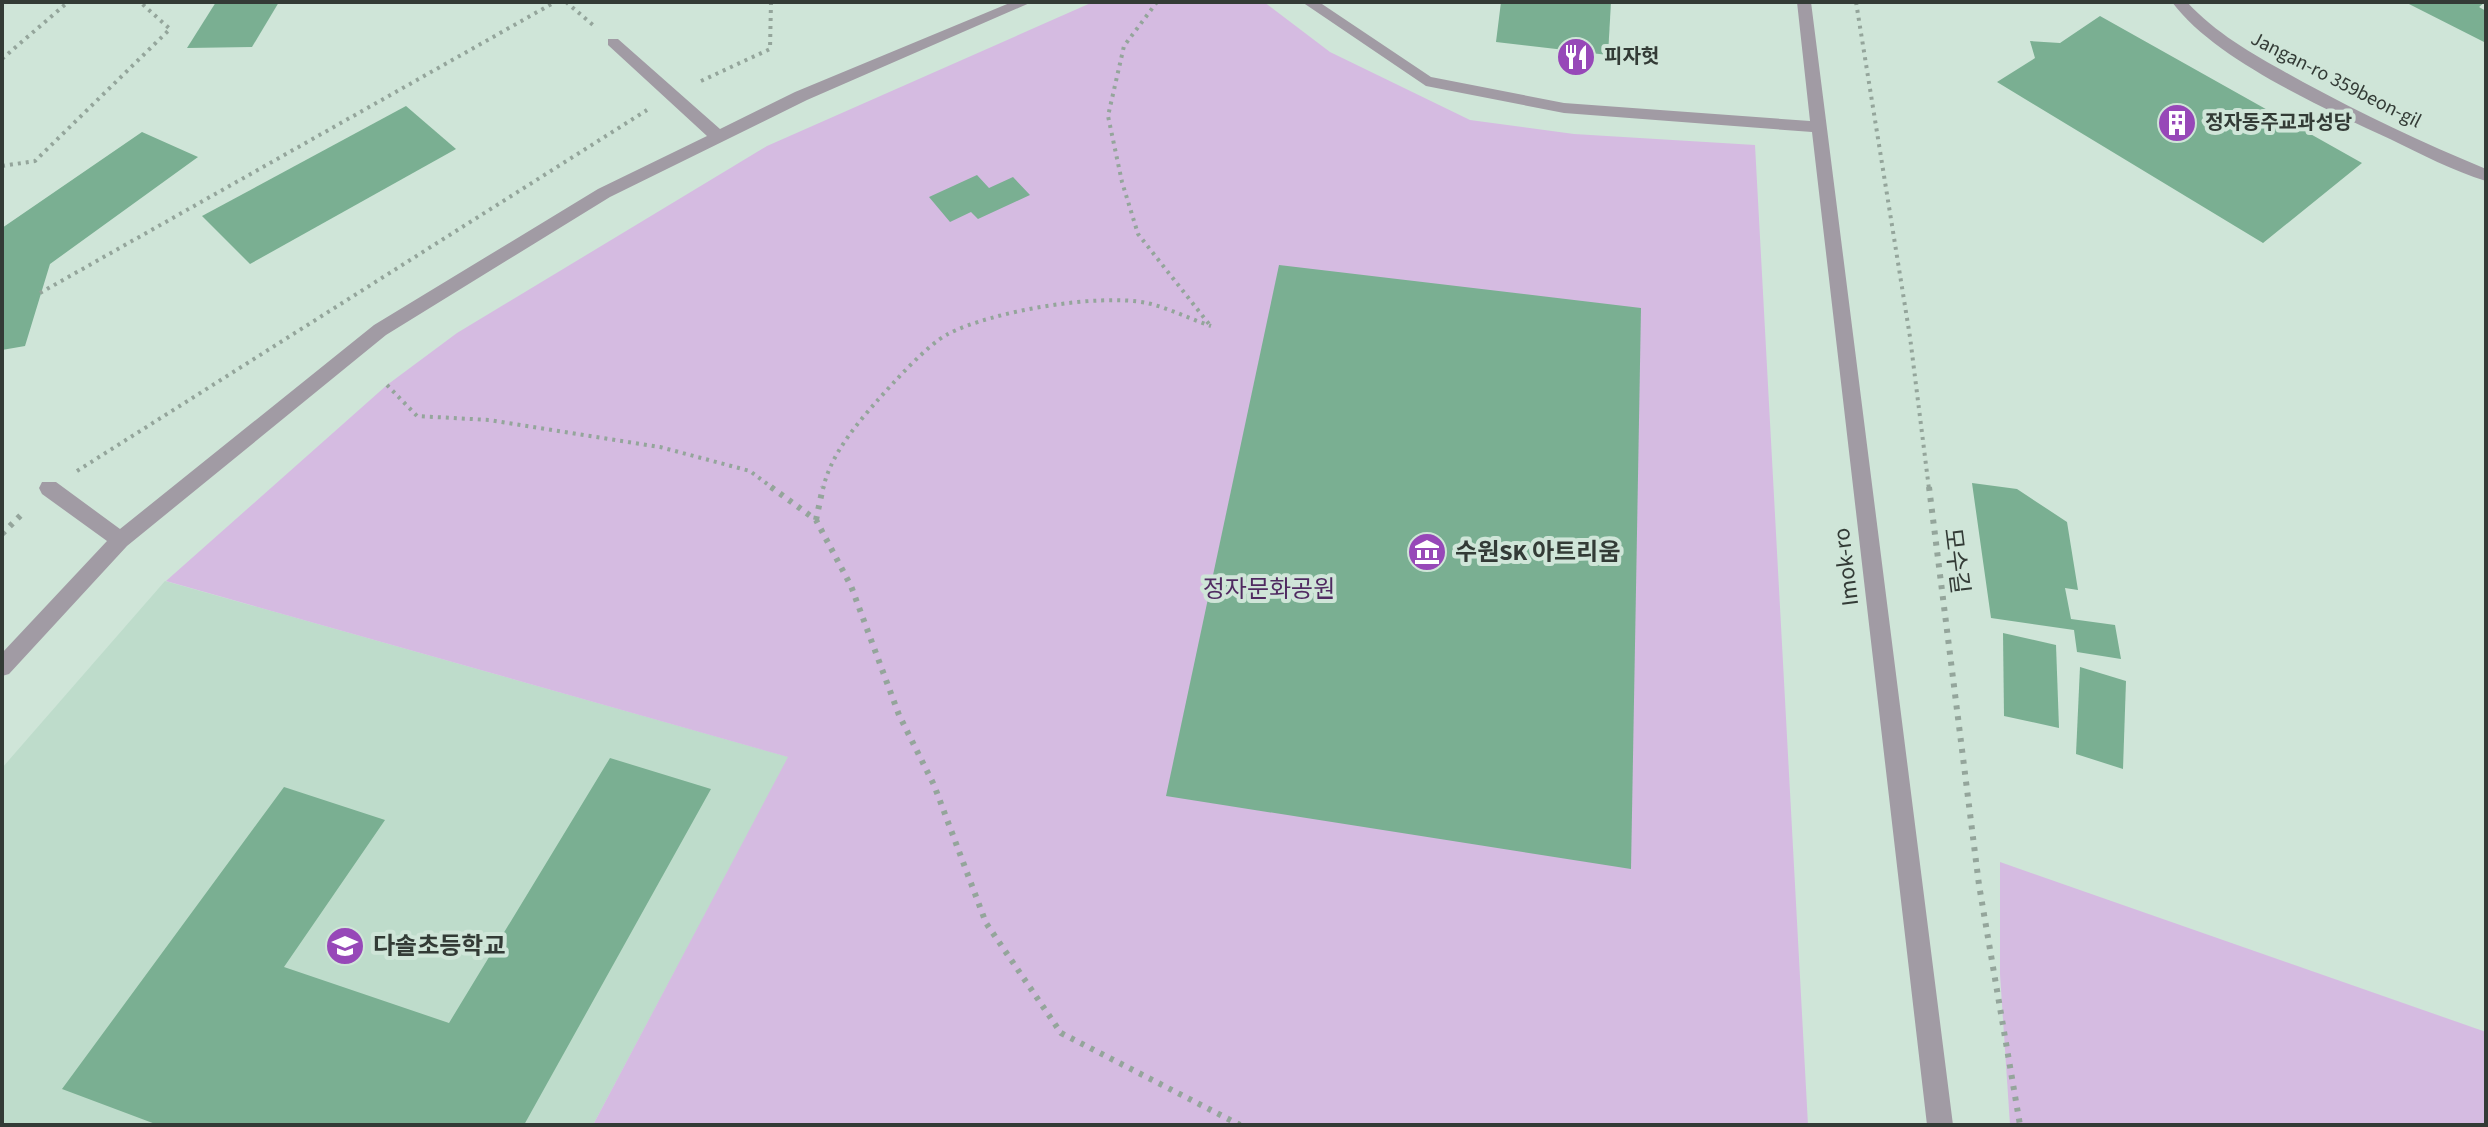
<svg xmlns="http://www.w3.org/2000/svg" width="2488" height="1127" viewBox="0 0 2488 1127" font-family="'Source Sans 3','Noto Sans KR',sans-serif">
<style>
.built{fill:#bedccb}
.green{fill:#d5bbe1}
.building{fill:#7aaf92}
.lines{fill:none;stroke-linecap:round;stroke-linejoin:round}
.path-far1{stroke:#94a59b;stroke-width:4;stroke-dasharray:3 5;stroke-linecap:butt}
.path{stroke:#94a59b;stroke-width:6;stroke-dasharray:4 7;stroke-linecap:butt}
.minor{fill:#a19ba4;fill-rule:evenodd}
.labels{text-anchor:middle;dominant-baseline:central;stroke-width:8;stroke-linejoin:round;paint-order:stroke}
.far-poi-label{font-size:20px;font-weight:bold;fill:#333b36;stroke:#cfe5d8;text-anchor:start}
.far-street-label{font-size:20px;fill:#333b36;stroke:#cfe5d8}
.poi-label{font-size:24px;font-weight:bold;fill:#333b36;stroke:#cfe5d8;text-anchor:start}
.street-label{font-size:24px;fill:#333b36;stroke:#cfe5d8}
.park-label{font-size:24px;fill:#502a61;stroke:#cfe5d8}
</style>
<rect width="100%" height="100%" fill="#cfe5d8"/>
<polygon class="built" points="165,581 789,757 593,1125 2,1125 2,768"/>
<g class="green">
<polygon points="1093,2 1264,2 1330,52 1470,120 1574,134 1755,145 1808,1125 593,1125 788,757 166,581 387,385 457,333 767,146"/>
<polygon points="2000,862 2486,1032 2486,1125 2010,1125 2000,974"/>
</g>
<g class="building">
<polygon points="216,2 279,2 252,47 187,48"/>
<polygon points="1501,2 1611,2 1608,55 1496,42"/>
<polygon points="2405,2 2485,2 2479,7 2486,11 2486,43"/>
<polygon points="2100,16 2362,163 2263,243 1997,82 2035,58 2030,41 2060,43"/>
<polygon points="406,106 456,149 250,264 202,216"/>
<polygon points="142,132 198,157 50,264 25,346 2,350 2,228"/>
<polygon points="977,175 989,188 1013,177 1030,195 978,219 971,212 950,222 929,197"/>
<polygon points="1279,265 1641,308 1631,869 1166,796"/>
<polygon points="1972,483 2017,489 2067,522 2078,590 2065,588 2071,619 2115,625 2121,659 2077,652 2074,630 1991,618"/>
<polygon points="2003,633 2056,645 2059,728 2004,716"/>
<polygon points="2080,667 2126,681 2123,769 2076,754"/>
<polygon points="610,758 711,789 524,1125 158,1125 62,1089 284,787 385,820 284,967 449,1023"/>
</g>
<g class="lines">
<g class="path-far1">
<polyline points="566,2 593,25"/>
<polyline points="1157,2 1124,46 1108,116 1122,182 1138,234 1209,324"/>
<polyline points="1856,2 1910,337 1929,489"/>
<polyline points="2,59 68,2"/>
<polyline points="701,81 770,49 771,2"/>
<polyline points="2,166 35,161 170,29 140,2"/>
<polyline points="40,293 555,2"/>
<polyline points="387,385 417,416 489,420 660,447 750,471 774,489"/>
<polyline points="77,471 647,110"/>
<path d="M823 489C830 456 855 426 877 401 893 383 928 344 948 334 992 311 1099 293 1147 303 1169 308 1190 319 1211 326"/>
</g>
<g class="path">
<polyline points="771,487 816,520 851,586 899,715 934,785 986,923 1061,1033 1240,1125"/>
<polyline points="1929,487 1979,885 2020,1125"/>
<polyline points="816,520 823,487"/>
<polyline points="2,534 25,511"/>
</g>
<g class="minor">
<polygon points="1012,2 1032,2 807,100 610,197 386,335 127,546 9,674 2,676 2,653 107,541 42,494 39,488 42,482 56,482 120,529 374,325 598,189 707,136 608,45 608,39 618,39 720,129 795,92"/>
<polygon points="1302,2 1319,2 1431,77 1564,103 1810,121 1797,2 1811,2 1953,1125 1927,1125 1812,132 1564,113 1426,86"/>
<path d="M2172 2H2187C2219 37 2262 59 2303 82 2362 114 2423 143 2486 169V181C2453 171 2421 154 2390 139 2324 108 2215 60 2172 2Z"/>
</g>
</g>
<defs>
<g id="restaurant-disc" transform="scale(2)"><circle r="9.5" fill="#9748b8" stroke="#cfe5d8"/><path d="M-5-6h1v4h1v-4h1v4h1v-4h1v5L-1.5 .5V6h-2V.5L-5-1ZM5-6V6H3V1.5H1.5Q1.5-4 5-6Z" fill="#fff"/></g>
<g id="building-disc" transform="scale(2)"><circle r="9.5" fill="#9748b8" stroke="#cfe5d8"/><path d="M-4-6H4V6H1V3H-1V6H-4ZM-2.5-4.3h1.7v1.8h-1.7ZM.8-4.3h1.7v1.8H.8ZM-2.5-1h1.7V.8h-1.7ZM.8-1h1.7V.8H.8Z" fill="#fff"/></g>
<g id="museum-disc" transform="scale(2)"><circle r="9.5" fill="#9748b8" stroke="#cfe5d8"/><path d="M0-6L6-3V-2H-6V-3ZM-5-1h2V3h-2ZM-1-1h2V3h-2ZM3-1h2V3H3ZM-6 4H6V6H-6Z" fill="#fff"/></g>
<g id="school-disc" transform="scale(2)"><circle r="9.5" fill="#9748b8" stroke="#cfe5d8"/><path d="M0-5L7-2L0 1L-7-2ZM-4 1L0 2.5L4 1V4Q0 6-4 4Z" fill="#fff"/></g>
</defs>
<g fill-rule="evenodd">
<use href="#restaurant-disc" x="1576" y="57"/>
<use href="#building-disc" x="2177" y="123"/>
<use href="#museum-disc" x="1427" y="552"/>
<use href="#school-disc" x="345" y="946"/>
</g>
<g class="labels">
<g class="far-poi-label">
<text x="1604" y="57">피자헛</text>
<text x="2205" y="123">정자동주교과성당</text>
</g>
<g class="far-street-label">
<text transform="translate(2336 80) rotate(27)">Jangan-ro 359beon-gil</text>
</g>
<g class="poi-label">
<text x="1455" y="552">수원SK 아트리움</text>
<text x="373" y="946">다솔초등학교</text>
</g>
<g class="street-label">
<text transform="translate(1956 561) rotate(83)">모수길</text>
<text transform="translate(1846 567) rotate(-97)">Imok-ro</text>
</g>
<g class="park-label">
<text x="1269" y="589">정자문화공원</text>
</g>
</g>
<rect width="2488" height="1127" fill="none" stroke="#333b36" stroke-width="8"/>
</svg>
